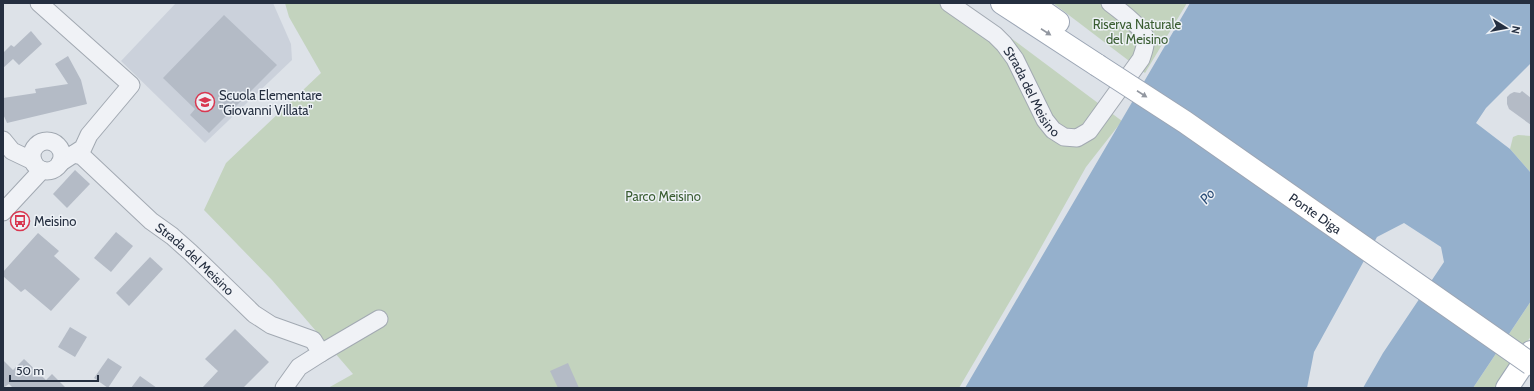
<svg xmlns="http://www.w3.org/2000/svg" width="1534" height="391" viewBox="0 0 1534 391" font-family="Cabin,sans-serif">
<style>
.built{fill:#cbd1db}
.green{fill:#c3d3be}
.water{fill:#95b0cc}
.building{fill:#b4bbc6}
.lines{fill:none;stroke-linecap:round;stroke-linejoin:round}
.minor-casing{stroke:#a2a9b2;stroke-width:19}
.major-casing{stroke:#9ca6b5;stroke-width:24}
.minor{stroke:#f0f2f6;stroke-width:17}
.major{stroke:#fff;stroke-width:22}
.major-bridge-casing{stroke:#9ca6b5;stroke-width:24;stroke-linecap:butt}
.major-bridge{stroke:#fff;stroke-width:22}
.oneway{fill:#9297a0}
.labels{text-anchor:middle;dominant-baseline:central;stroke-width:3;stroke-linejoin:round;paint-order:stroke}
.park-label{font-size:13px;fill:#3a5d32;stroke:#edf1f6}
.street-label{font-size:13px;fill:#252f40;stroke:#edf1f6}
.poi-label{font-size:13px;fill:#252f40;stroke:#edf1f6;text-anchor:start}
.water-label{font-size:14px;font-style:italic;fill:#2c4e78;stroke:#edf1f6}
</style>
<rect width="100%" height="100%" fill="#dde2e8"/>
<polygon class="built" points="176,3 273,3 291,44 292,60 205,143 121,61"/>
<g class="green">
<polygon points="285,3 964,3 1122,121 1086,167 1030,267 959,388 328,388 353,374 272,280 204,210 226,163 321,73 289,17"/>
<polygon points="1053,3 1187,3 1145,73"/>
<polygon points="1518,135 1531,136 1531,173 1510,149 1513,137"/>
<polygon points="1531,301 1531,336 1498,388 1473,388"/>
</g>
<polygon class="water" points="1190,3 1531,3 1531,63 1486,108 1476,123 1510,149 1531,173 1531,301 1473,388 1363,388 1383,353 1444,262 1441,247 1404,223 1377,237 1314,352 1307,388 965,388"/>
<g class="building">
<polygon points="224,15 277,65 209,133 190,115 195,109 163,78"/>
<polygon points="31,31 42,44 19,65 13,59 3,68 3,53 11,45 14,47"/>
<polygon points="68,56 81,80 87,104 7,123 3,114 3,98 36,93 35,89 68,84 55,64"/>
<polygon points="1522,91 1531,98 1531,125 1509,109 1507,104 1507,97 1510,94 1514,92 1520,93"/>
<polygon points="75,170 90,184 67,208 53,194"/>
<polygon points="116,232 133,246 111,272 94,258"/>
<polygon points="38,233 59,251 54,256 80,279 51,311 25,289 21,292 3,276 3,272"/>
<polygon points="150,257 163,269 129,306 116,293"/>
<polygon points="70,327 87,337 75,357 58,347"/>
<polygon points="235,329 269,362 243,388 202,388 218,371 205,359"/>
<polygon points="108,358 122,367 108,388 94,378"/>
<polygon points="24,359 46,380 52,374 66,388 13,388 9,384 3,388 3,360 13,370"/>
<polygon points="568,363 579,388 558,388 550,371"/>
<polygon points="140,376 157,388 131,388"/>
</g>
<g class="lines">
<g class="minor-casing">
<g id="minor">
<polyline points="39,3 131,85 89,135 83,148 60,163"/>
<path id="s1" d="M949 3 995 35 1004 44 1015 59 1045 120 1053 130 1064 137 1077 138 1089 131 1141 59C1143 53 1147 44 1145 37 1143 28 1118 9 1110 3"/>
<polyline points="3,140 12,151 33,161"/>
<circle cx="47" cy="156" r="15"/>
<path id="s2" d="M74 154 82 156 151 221 172 236 190 252 254 314 271 325 313 340 321 353 299 367 284 388"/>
<polyline points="3,212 42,170"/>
<polyline points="321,353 379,319"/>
</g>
</g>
<g class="major-casing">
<g id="major">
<polyline points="1002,3 1097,65"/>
<polyline points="1031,3 1058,22"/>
<polyline points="1507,388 1531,352"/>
</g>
</g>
<use href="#minor" class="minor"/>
<use href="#major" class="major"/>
<g class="major-bridge-casing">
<g id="major-bridge">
<path id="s3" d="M1097 65 1185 122 1531 364"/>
</g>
</g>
<use href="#major-bridge" class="major-bridge"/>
</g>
<defs><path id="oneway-solid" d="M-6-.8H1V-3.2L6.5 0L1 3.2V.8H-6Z"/></defs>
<g class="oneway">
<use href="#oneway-solid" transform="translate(1046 32) rotate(33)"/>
<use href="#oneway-solid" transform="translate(1142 94) rotate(33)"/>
</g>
<defs>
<g id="school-ring" transform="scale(1)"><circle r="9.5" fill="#edf1f6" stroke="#d93750" stroke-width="1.5"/><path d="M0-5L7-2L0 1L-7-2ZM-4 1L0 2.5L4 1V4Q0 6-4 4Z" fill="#d93750"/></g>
<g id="bus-ring" transform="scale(1)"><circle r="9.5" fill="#edf1f6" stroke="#d93750" stroke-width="1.5"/><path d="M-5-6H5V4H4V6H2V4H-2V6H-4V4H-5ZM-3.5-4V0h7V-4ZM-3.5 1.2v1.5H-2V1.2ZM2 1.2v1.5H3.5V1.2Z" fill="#d93750"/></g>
</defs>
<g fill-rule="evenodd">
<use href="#school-ring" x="205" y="102"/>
<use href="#bus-ring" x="20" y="221"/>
</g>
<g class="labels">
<g class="park-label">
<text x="1137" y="24">Riserva Naturale<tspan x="1137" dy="15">del Meisino</tspan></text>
<text x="663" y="196">Parco Meisino</text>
</g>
<g class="street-label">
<text stroke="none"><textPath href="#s1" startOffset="124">Strada del Meisino</textPath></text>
<text stroke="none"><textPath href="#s3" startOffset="264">Ponte Diga</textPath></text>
<text stroke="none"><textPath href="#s2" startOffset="161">Strada del Meisino</textPath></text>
</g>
<g class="poi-label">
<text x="219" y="95">Scuola Elementare<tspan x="219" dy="15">"Giovanni Villata"</tspan></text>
<text x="34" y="221">Meisino</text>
</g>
<g class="water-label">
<text transform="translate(1207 196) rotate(-50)">Po</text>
</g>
</g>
<rect width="1534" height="391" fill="none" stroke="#252f40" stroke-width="8"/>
<g transform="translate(1506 28) rotate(101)" stroke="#edf1f6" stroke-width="3" paint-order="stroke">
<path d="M0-3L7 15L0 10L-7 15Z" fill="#252f40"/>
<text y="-6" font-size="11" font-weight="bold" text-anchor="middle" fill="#252f40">N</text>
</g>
<path d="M10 375v6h88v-6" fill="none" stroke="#252f40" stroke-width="2"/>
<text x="16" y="375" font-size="12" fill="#252f40" stroke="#edf1f6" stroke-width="3" paint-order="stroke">50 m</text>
</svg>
